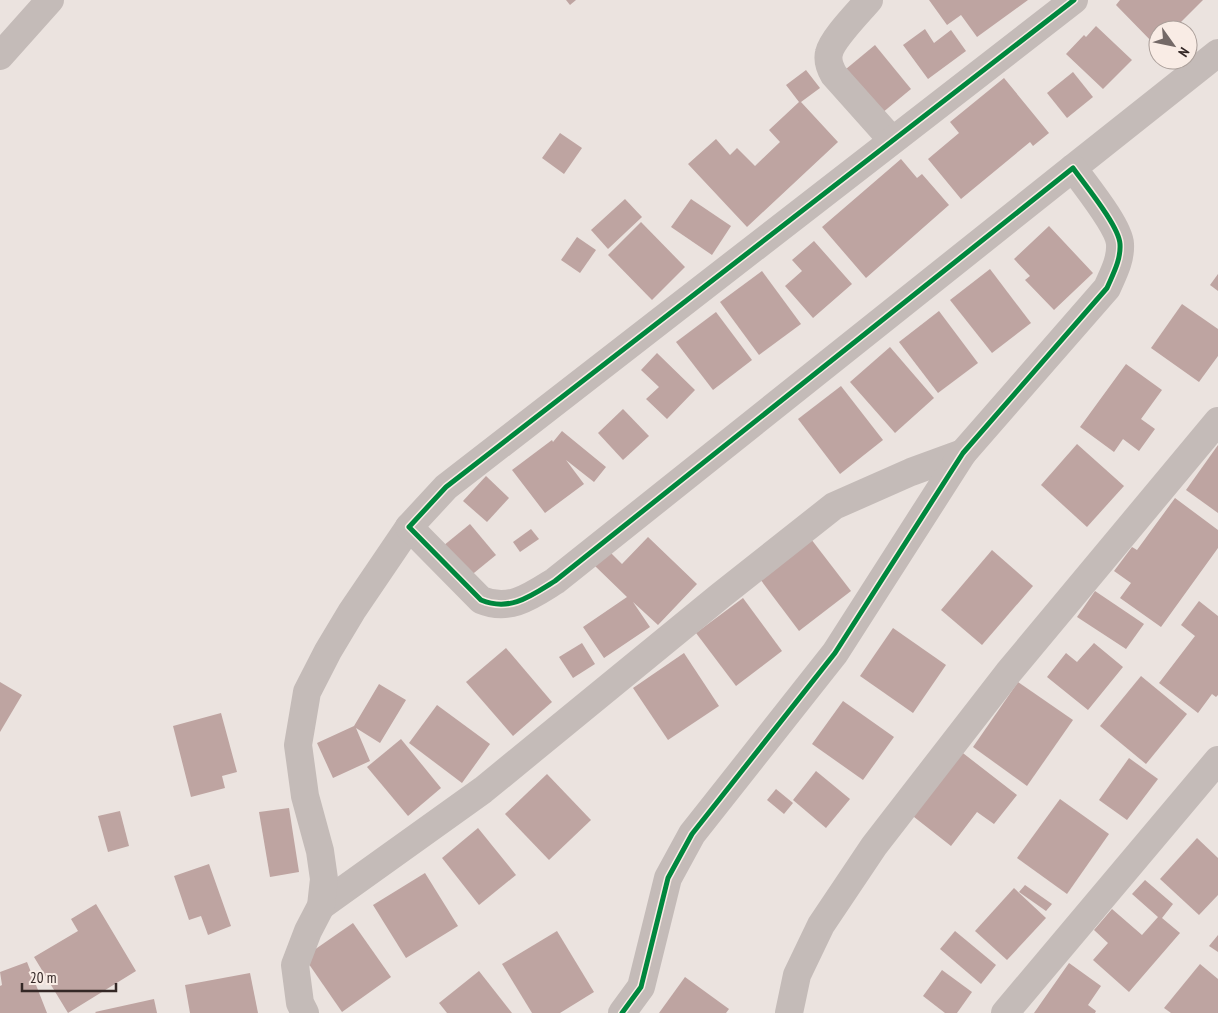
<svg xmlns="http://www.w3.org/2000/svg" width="1218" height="1013" viewBox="0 0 1218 1013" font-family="'PT Sans Narrow',sans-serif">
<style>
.building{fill:#bea4a1}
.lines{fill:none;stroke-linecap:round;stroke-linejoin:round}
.street{stroke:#c4bbb8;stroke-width:28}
.cycleway-casing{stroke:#f9ece5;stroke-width:8}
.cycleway{stroke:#00873e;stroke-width:5}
</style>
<rect width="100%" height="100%" fill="#ebe3df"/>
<g class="building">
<polygon points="566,0 576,0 570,5"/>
<polygon points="929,0 1028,0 977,37 961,15 947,25"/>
<polygon points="1120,0 1203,0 1173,30 1158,30 1158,45 1156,46 1116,5"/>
<polygon points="1096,26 1132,60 1103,89 1066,54 1084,35 1086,37"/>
<polygon points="925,29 934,43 951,30 966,51 928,79 903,45"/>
<polygon points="875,45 911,89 876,118 840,74"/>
<polygon points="806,70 820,88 801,102 838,142 747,227 688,164 716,139 730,155 737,148 755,166 780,142 769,130 799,102 786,85"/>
<polygon points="1073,72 1093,97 1067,118 1047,93"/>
<polygon points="1004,78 1049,133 1033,146 1030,142 961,199 928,159 959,133 950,122"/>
<polygon points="560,133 582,148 564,174 542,158"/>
<polygon points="901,159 917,178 922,174 949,205 866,278 822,227"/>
<polygon points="625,199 642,217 608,249 591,230"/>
<polygon points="691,199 731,226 712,255 671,227"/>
<polygon points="641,222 685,267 652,300 608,255"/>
<polygon points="1049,226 1093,273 1054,310 1025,280 1030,276 1014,259"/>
<polygon points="577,237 596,250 580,273 561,260"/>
<polygon points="814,241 852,284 813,318 785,286 802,271 792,260"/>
<polygon points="990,269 1031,323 992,353 950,300"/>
<polygon points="762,271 801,324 759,355 720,302"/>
<polygon points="1218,274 1218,291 1210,285"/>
<polygon points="1182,304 1218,329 1218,356 1199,382 1151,348"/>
<polygon points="939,311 978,363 938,393 899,342"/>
<polygon points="716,312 752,360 713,390 676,342"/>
<polygon points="890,347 934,398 895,433 850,382"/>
<polygon points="657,353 695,390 667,419 646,399 659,387 641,370"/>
<polygon points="1126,364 1162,390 1141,419 1155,429 1139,451 1123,439 1114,452 1080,427"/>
<polygon points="841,386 883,440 840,474 798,419"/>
<polygon points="623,409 649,436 623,460 598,433"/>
<polygon points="562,431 606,467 594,482 566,460 584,484 545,513 512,470 552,440 553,442"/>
<polygon points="1077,444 1124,486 1087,527 1041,485"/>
<polygon points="1218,445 1218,513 1186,490"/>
<polygon points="486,476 509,498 487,522 463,501"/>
<polygon points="1175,498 1218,530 1218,548 1161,627 1120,598 1131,583 1114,571 1132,547 1137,550"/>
<polygon points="470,524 496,555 458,586 432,555"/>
<polygon points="531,529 539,539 520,552 513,542"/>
<polygon points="648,537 697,584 658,625 633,602 650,627 604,658 583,627 627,597 595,566 609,551 622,564"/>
<polygon points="811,539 851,591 799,631 760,579"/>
<polygon points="992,550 1033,586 982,645 941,610"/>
<polygon points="1095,591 1144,624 1126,649 1077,617"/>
<polygon points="743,598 782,651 736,686 696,633"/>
<polygon points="1199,601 1218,616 1218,695 1216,697 1212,694 1198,713 1159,683 1195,636 1181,625"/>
<polygon points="893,628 946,665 913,713 860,676"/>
<polygon points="582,643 595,664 573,678 559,657"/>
<polygon points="1094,643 1123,667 1088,710 1047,677 1066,653 1077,662"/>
<polygon points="506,648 552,702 513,736 466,682"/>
<polygon points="684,653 719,706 668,740 633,688"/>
<polygon points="1141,676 1187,714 1146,764 1100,726"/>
<polygon points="0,682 22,695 0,732"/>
<polygon points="1018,682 1073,720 1027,786 973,747"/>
<polygon points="379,684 406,700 380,743 356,728 370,761 333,778 317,743 354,726"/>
<polygon points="843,701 894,737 863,780 812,744"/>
<polygon points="437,705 490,744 462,783 409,743"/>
<polygon points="221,713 237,772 222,776 225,788 191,797 173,726"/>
<polygon points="401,739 441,788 408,816 367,767"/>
<polygon points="959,750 1017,795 994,824 977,812 951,846 909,813"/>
<polygon points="1129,758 1158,779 1127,820 1099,800"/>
<polygon points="816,771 850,799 826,828 793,800"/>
<polygon points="547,774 591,820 549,860 505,814"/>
<polygon points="776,789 793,803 784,814 767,800"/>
<polygon points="1060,799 1109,834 1067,894 1017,858"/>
<polygon points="289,808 299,872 270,877 259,812"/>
<polygon points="120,811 129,846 108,852 98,816"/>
<polygon points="478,828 516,875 479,905 442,858"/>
<polygon points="1197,838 1218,858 1218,895 1199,915 1160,879"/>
<polygon points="209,864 231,926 208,935 201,916 189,920 174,876"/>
<polygon points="425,873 458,926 406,958 373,905"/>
<polygon points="1145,880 1173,904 1162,918 1180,933 1129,992 1093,960 1108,943 1094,930 1112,909 1142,935 1158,917 1132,894"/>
<polygon points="1025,885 1052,904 1046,911 1019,892"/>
<polygon points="1014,888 1046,918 1007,960 975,931"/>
<polygon points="96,904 136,971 68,1013 34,957 78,931 71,919"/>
<polygon points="353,923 391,977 342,1012 304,957"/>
<polygon points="557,931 594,992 560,1013 532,1013 502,964"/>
<polygon points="955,931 996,965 981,984 940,949"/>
<polygon points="1218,935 1218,952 1209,946"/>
<polygon points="27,962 47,1013 0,1013 0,986 2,985 0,972"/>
<polygon points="1069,963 1101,986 1088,1005 1096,1011 1095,1013 1034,1013"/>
<polygon points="1200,964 1218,979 1218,1013 1171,1013 1164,1008"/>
<polygon points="942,970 972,992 957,1013 945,1013 923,996"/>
<polygon points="479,971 512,1013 447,1013 439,1003"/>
<polygon points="250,973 258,1013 190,1013 185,985"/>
<polygon points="685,977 729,1009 726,1013 659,1013"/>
<polygon points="154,999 157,1013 96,1013 95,1012"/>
</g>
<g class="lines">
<g class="street">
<path d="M869 0C859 12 832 39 829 53 827 61 830 68 834 75L892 140"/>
<polyline points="0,56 50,0"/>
<polyline points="1073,168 1218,53"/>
<polyline points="321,906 483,790 720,596 834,506 911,472 963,453"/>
<polyline points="305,1013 300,1003 295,965 308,931 321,906 324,879 320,851 305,796 298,745 307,692 328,651 352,611 409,527"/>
<path d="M622 1013 641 987 668 878 692 834 835 653 963 453 1107 288C1113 274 1121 260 1120 244 1119 226 1085 185 1073 168L555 581C531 596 510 612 481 600L409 527 446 487 1074 0"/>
<polyline points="789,1013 797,975 821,925 874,846 1008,673 1218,421"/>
<polyline points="1005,1013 1218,760"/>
</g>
<g class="cycleway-casing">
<path id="cycleway" d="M622 1013 641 987 668 878 692 834 835 653 963 453 1107 288C1113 274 1121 260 1120 244 1119 226 1085 185 1073 168L555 581C531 596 510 612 481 600L409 527 446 487 1074 0"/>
</g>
<use href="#cycleway" class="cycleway"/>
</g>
<g transform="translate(1173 45) rotate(123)"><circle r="24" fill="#f9ece5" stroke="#aa9e99"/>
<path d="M0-4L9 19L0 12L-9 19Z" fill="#746967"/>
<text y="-8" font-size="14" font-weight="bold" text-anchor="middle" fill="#342826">N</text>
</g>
<path d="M22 983v8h94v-8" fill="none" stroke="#342826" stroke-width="2.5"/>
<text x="30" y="983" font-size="15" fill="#342826" stroke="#f9ece5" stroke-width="4" paint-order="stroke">20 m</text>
</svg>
